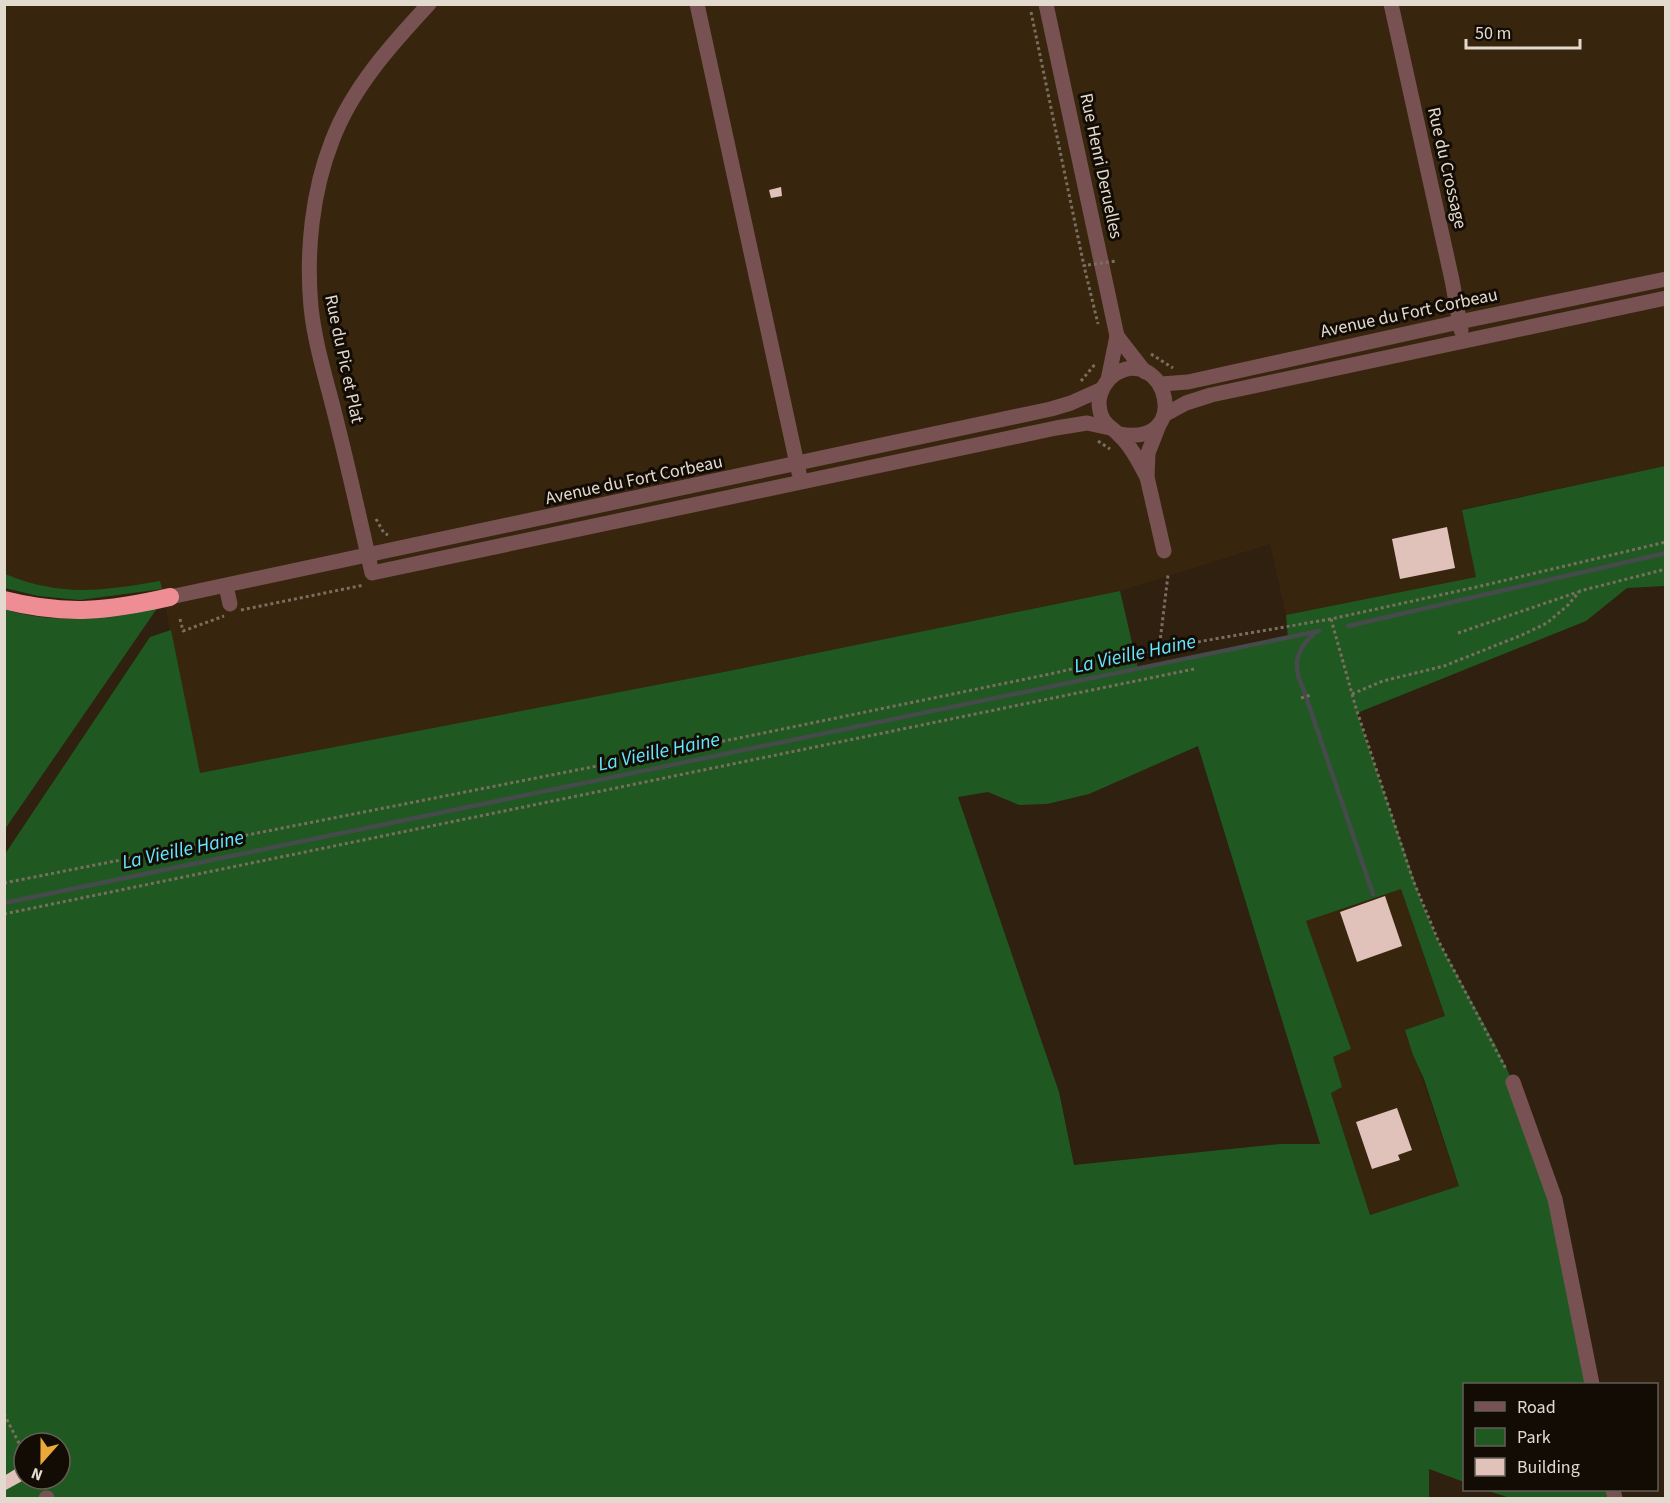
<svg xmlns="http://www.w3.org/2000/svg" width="1670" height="1503" viewBox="0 0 1670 1503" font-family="'Source Sans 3',sans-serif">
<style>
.built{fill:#38250e}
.green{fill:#1f5921;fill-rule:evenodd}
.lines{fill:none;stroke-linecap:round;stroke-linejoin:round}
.stream{stroke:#454a4a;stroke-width:4.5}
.building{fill:#e1c2bb}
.path{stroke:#7a6e5f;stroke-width:3;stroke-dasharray:3 3;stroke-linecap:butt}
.minor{stroke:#785153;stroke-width:15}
.highway{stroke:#ee8d94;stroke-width:18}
.path-bridge{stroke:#7a6e5f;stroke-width:3;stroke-dasharray:3 3;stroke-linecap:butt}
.labels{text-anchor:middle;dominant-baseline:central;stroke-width:6;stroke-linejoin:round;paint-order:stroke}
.street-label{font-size:18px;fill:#e3dacf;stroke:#120c05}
.water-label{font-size:20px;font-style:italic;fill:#66e6ff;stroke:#120c05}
</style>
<rect width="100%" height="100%" fill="#2f200f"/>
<g class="built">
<polygon points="5,5 1665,5 1665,466 1463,509 1476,577 1286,615 1270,544 1120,591 729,671 199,774 162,590 80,600 38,596 5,588"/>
<polygon points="1401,889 1445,1017 1406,1031 1459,1186 1370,1215 1331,1092 1342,1087 1333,1057 1350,1049 1306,921"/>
</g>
<g class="green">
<path d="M1665 466V586L1627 588 1586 621 1357 713 1421 900 1438 940 1495 1044 1513 1082 1555 1199 1592 1384H1464V1482L1429 1469V1498H5V854L150 637 171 630 200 773 729 671 1120 591 1138 668 1288 638 1286 615 1476 577 1462 510ZM1198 746 1320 1144H1280L1074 1165 1059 1092 958 797 988 792 1019 805 1047 804 1089 794ZM1401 889 1445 1016 1405 1030 1413 1055 1424 1079 1459 1186 1370 1215 1331 1093 1342 1087 1333 1057 1351 1049 1306 921ZM24 1443H60V1479H24Z"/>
<path d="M5 574C61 597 102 591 160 581L162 589 80 600 38 596 5 588Z"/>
<path d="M158 607 5 829V609C55 626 107 617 158 607Z"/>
<polygon points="1485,1490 1613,1490 1615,1498 1510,1498"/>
</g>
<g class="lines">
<g class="stream">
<polyline points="1348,626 1666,553"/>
<path d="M1314 634C1296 649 1292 667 1303 688L1373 894"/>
<polyline points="4,903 1319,631"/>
</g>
</g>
<g class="building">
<polygon points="781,187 782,196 771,198 769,190"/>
<polygon points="1447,527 1455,568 1400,579 1392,539"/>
<polygon points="1385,896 1402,946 1357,962 1340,912"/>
<polygon points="1397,1108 1412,1150 1398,1155 1400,1160 1372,1169 1356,1122"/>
<polygon points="17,1468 24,1480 4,1491 4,1476"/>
</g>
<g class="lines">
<g class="path">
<polyline points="1031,12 1084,266"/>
<polyline points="1086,265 1084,266 1098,324"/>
<polyline points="1151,354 1173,368"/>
<polyline points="1081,381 1096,363"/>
<polyline points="1098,441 1110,449"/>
<polyline points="376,519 384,533 388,535"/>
<polyline points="241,610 364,585"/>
<polyline points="180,619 183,631 224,616"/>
<polyline points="1331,619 1356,708 1413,880 1438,940 1506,1069"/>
<polyline points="1458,633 1578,592"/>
<polyline points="1159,650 1168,575"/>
<polyline points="1352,694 1383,681 1444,666 1522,635 1547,623 1568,605 1580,591 1666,569"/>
<polyline points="1301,698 1311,695"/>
<polyline points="4,883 744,737 1050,674 1174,646 1331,619 1481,586 1666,542"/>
<polyline points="4,914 1194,669"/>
<polyline points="4,1414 24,1453"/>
</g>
<g class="minor">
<path d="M429 4C391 45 352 88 332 141 312 192 306 252 311 307 315 347 329 388 338 427 350 475 361 524 372 573L1056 428 1087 423 1110 428"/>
<polyline points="697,4 799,473"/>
<polyline points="1046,4 1117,336 1108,380"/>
<polyline points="1391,4 1452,280 1461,330"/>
<polyline points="1117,336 1145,372"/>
<polyline points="1161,384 1188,382 1459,322 1666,279"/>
<polyline points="1164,415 1186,403 1211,395 1666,298"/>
<polyline points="1159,425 1148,453 1147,477 1164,551"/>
<path d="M1119 434C1195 448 1165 343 1115 374 1106 380 1100 391 1099 401 1099 407 1100 414 1103 419 1107 426 1114 429 1119 435 1131 446 1139 462 1147 477"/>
<polyline points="226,586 230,604"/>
<polyline points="170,597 1051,409 1071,403 1102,389"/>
<polyline points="1513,1082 1555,1199 1592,1384"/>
<polyline points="1613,1490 1615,1498"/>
<polyline points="46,1498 47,1498"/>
</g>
<path class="highway" d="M4 600C66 616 109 611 170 597"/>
<polyline class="path-bridge" points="1088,265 1116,261"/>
</g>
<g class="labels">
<g class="street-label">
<text transform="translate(1101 166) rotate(78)">Rue Henri Deruelles</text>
<text transform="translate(1447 168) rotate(77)">Rue du Crossage</text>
<text transform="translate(1409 313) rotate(-12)">Avenue du Fort Corbeau</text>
<text transform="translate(344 359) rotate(78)">Rue du Pic et Plat</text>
<text transform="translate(634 480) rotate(-12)">Avenue du Fort Corbeau</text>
</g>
<g class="water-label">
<text transform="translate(1135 654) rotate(-12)">La Vieille Haine</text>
<text transform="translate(659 752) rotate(-12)">La Vieille Haine</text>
<text transform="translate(183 850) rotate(-12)">La Vieille Haine</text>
</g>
</g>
<rect width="1670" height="1503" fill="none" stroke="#e3dacf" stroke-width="12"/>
<rect x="1463" y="1383" width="195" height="108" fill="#120c05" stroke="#665e56" stroke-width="1.5"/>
<rect x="1475" y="1402" width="30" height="9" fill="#785153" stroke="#665e56" stroke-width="1.5"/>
<text x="1517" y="1413" font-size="18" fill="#e3dacf">Road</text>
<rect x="1475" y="1428" width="30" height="18" fill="#1f5921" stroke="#665e56" stroke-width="1.5"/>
<text x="1517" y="1443" font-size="18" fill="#e3dacf">Park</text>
<rect x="1475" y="1458" width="30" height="18" fill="#e1c2bb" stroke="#665e56" stroke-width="1.5"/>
<text x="1517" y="1473" font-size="18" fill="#e3dacf">Building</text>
<g transform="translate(42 1461) rotate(201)"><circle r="28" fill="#120c05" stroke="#665e56" stroke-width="1.5"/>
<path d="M0-4.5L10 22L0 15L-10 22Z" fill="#eaaa39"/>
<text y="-9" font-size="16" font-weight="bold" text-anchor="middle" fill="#e3dacf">N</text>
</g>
<path d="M1466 39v9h114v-9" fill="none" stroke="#e3dacf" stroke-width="3"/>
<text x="1475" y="39" font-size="18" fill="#e3dacf" stroke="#120c05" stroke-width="4.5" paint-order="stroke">50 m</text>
</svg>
